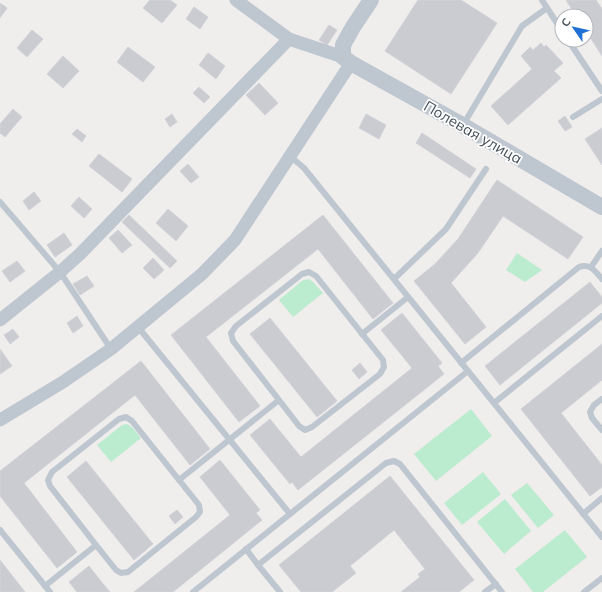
<svg xmlns="http://www.w3.org/2000/svg" width="602" height="592" viewBox="0 0 602 592" font-family="Mulish,sans-serif">
<style>
.green{fill:#bceccf}
.building{fill:#caccd2;stroke:#d1d3d8}
.lines{fill:none;stroke-linecap:round;stroke-linejoin:round}
.service{stroke:#bec7cf;stroke-width:6}
.minor{stroke:#bec7cf;stroke-width:13}
.tertiary{stroke:#bec7cf;stroke-width:16}
.labels{text-anchor:middle;dominant-baseline:central;stroke-width:3.5;stroke-linejoin:round;paint-order:stroke}
.street-label{font-size:15px;fill:#465059;stroke:#fff}
</style>
<rect width="100%" height="100%" fill="#f0eded"/>
<g class="green">
<polygon points="517,253 542,270 525,282 506,270"/>
<polygon points="309,279 313,282 323,293 293,317 279,300 303,280"/>
<polygon points="471,409 492,436 436,481 414,454"/>
<polygon points="127,424 132,427 141,438 111,462 97,445 122,425"/>
<polygon points="483,472 501,494 462,525 444,503"/>
<polygon points="527,483 554,515 538,528 511,495"/>
<polygon points="505,499 531,531 504,554 477,522"/>
<polygon points="565,530 587,557 543,592 533,592 515,569"/>
</g>
<g class="building">
<polygon points="150,0 170,0 177,5 162,23 143,8"/>
<polygon points="418,0 461,0 497,23 451,94 385,51"/>
<polygon points="566,0 596,0 602,9 602,56 586,31 586,16 576,16"/>
<polygon points="0,3 7,8 0,18"/>
<polygon points="194,7 208,17 200,29 186,19"/>
<polygon points="329,25 337,30 327,45 319,40"/>
<polygon points="32,30 43,39 27,57 17,48"/>
<polygon points="541,43 544,47 546,45 563,63 554,71 561,78 508,125 491,106 532,69 521,56 530,47 533,50"/>
<polygon points="128,47 155,67 143,82 117,62"/>
<polygon points="208,53 225,66 216,79 199,65"/>
<polygon points="63,56 79,71 63,88 47,74"/>
<polygon points="259,83 278,103 265,115 246,95"/>
<polygon points="199,87 210,97 204,103 193,93"/>
<polygon points="13,109 22,117 5,137 0,133 0,124"/>
<polygon points="172,114 177,122 170,127 165,119"/>
<polygon points="366,114 386,125 379,139 359,128"/>
<polygon points="565,116 572,127 565,131 558,121"/>
<polygon points="602,128 602,165 585,139"/>
<polygon points="77,129 86,136 82,142 72,134"/>
<polygon points="422,133 476,169 470,178 416,143"/>
<polygon points="99,154 132,179 122,192 89,166"/>
<polygon points="188,164 199,177 191,183 180,171"/>
<polygon points="497,180 583,237 568,259 503,216 478,253 451,283 486,327 465,344 414,281 435,264 458,239"/>
<polygon points="34,192 41,201 29,210 23,201"/>
<polygon points="79,197 92,209 84,218 71,206"/>
<polygon points="168,209 188,226 176,241 156,223"/>
<polygon points="129,215 177,261 170,268 122,222"/>
<polygon points="323,215 393,303 373,319 318,249 206,337 260,406 239,422 171,335"/>
<polygon points="118,230 132,245 122,253 109,238"/>
<polygon points="64,233 72,245 55,257 47,245"/>
<polygon points="153,258 164,270 154,279 143,268"/>
<polygon points="17,261 25,271 10,282 2,271"/>
<polygon points="87,276 94,286 80,295 73,284"/>
<polygon points="590,282 602,297 602,303 500,385 485,366"/>
<polygon points="402,313 442,363 438,366 444,374 298,490 292,482 290,484 250,435 270,419 301,457 412,368 381,330"/>
<polygon points="77,316 83,326 73,333 67,323"/>
<polygon points="270,318 337,401 317,417 250,334"/>
<polygon points="13,329 19,337 10,344 4,335"/>
<polygon points="602,344 602,380 561,413 602,465 602,487 590,496 521,409"/>
<polygon points="0,349 12,366 0,374"/>
<polygon points="141,361 210,449 190,465 135,395 24,483 77,552 57,568 0,496 0,471"/>
<polygon points="360,363 367,372 359,379 352,370"/>
<polygon points="220,460 260,510 256,513 262,520 173,592 134,592 230,515 200,477"/>
<polygon points="86,461 153,544 134,560 67,477"/>
<polygon points="390,476 474,580 459,592 401,592 420,577 418,574 425,569 394,530 350,566 356,573 332,592 301,592 279,565"/>
<polygon points="177,510 183,517 175,524 169,516"/>
<polygon points="0,560 25,592 0,592"/>
<polygon points="89,566 104,585 110,592 77,592 69,582"/>
</g>
<g class="lines">
<g class="service">
<polyline points="542,0 562,31"/>
<polyline points="568,40 602,91"/>
<polyline points="573,117 602,99"/>
<polyline points="463,125 522,26 547,8"/>
<polyline points="291,157 304,168 468,371"/>
<polyline points="0,202 60,272 111,349"/>
<polyline points="591,267 602,251"/>
<polyline points="394,279 446,229 486,169"/>
<polyline points="138,327 290,514"/>
<polyline points="362,334 408,297"/>
<path d="M461 363 579 267C590 263 595 271 602 279"/>
<polyline points="602,399 594,405 590,412 592,418 602,430"/>
<polyline points="494,403 602,316"/>
<polyline points="179,480 279,400 233,341 231,333 236,326 302,274 309,272 316,276 383,360 384,367 380,374 312,427 305,430 299,426 279,400"/>
<polyline points="583,514 602,498"/>
<polyline points="0,530 50,592"/>
<polyline points="246,549 258,565"/>
<polyline points="45,586 96,545 50,486 48,480 52,472 119,419 126,417 132,421 199,505 200,512 196,517 128,572 121,573 116,570 96,545"/>
<polyline points="193,592 468,371 602,537"/>
<polyline points="280,592 258,565 386,463 394,461 400,464 502,592"/>
<polyline points="485,592 496,584"/>
<polyline points="584,592 602,578"/>
</g>
<g class="minor">
<polyline points="236,0 289,39 343,57"/>
<polyline points="0,320 60,272 80,254 289,39"/>
<polyline points="0,420 63,382 111,349 202,274 235,240 351,63"/>
</g>
<polyline class="tertiary" points="371,0 353,27 343,45 343,57 351,63 457,122 602,207"/>
</g>
<g class="labels">
<g class="street-label">
<text transform="translate(473 132) rotate(30)">Полевая улица</text>
</g>
</g>
<g transform="translate(574 28) rotate(304)"><circle r="19" fill="#ffffff" stroke="#b5b9bd"/>
<path d="M0-3L7 15L0 10L-7 15Z" fill="#2170d5"/>
<text y="-6" font-size="11" font-weight="bold" text-anchor="middle" fill="#465059">С</text>
</g>
</svg>
